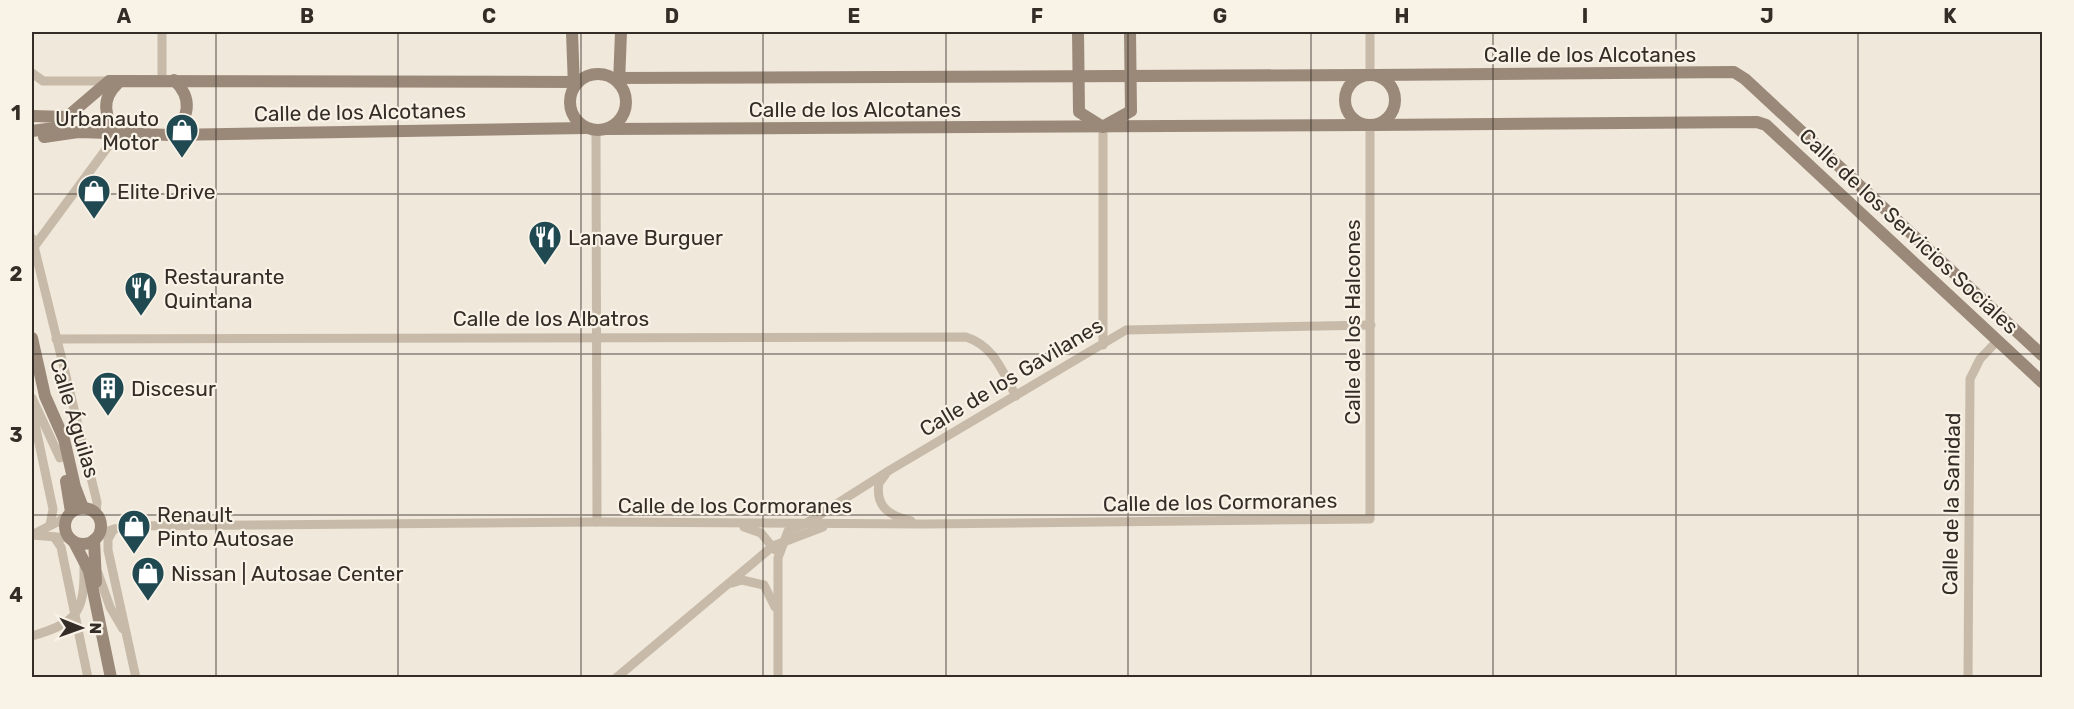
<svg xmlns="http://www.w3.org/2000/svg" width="2074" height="709" viewBox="0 0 2074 709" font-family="Rubik,sans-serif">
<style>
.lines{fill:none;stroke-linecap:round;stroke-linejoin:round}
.street{stroke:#c7baa8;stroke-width:9}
.secondary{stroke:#9a8979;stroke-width:12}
.grid{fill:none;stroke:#342d27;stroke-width:1.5;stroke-opacity:0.55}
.labels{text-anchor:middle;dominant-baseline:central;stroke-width:4.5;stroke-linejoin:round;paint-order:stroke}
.street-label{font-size:21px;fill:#342d27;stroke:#f8f2e7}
.poi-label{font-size:21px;fill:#342d27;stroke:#f8f2e7;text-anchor:start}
.neatline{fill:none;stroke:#342d27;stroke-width:2}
.grid-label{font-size:20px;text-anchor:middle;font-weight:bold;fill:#342d27}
</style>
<rect width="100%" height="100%" fill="#f0e8db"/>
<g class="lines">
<g class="street">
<polyline points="162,32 162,80"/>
<polyline points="1370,32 1370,75"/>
<polyline points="32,73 43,81 109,81"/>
<polyline points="596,131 597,522"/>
<polyline points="32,238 97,502 96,514"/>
<polyline points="34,247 118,133"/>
<path d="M56 339 966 337C994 346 1002 371 1016 396"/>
<polyline points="1103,345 1103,127"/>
<polyline points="32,398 60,458"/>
<polyline points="32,410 53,509 50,525"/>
<path d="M885 475 879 483C875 507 890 516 911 521"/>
<polyline points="744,527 761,533 775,550"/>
<polyline points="114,529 108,539 108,550 136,678"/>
<polyline points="100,533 126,526 597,522 925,524 1370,519 1370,125"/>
<polyline points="32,535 67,517"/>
<polyline points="32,535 69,538"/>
<polyline points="54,537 61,547 88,678"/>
<polyline points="98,573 110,607 123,629"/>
<polyline points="732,583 742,580 764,585 775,607"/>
<path d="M32 636C75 623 85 614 84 567"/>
<polyline points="616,678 773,546 823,527"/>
<polyline points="778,678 778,558 788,531 805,524 890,470 1126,330 1371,325"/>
<polyline points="1968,678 1970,379 1980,359 1998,340"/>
</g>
<g class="secondary">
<polyline points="572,32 574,87"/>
<polyline points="1078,32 1079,112 1103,127"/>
<circle cx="598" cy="102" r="28"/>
<circle cx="1370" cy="100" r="25"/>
<polyline points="1374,75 1734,72 1745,79 2042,355"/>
<polyline points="614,78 1366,75"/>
<polyline points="619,83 621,32"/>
<path d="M117 84C101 99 104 118 118 133"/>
<polyline points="32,116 67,117"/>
<polyline points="1374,125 1757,122 1766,125 2042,382"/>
<polyline points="1104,126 1131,111 1130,32"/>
<polyline points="607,129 1366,125"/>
<polyline points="32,131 54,128 109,81 577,82"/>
<path d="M171 135C190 118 193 98 174 80"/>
<polyline points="44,137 78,132 171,135 586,128"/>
<polyline points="32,338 45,396 64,439 75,487 83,508"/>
<polyline points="66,481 71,512"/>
<circle cx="83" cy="526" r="18"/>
<polyline points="94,540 96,582"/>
<polyline points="74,542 89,571 111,678"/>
</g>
</g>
<path class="grid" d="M216 32V678M398 32V678M581 32V678M763 32V678M946 32V678M1128 32V678M1311 32V678M1493 32V678M1676 32V678M1858 32V678M32 194H2042M32 354H2042M32 515H2042"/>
<defs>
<g id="shop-pin" transform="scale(1.725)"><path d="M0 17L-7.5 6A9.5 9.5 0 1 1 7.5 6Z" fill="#204952" stroke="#f8f2e7"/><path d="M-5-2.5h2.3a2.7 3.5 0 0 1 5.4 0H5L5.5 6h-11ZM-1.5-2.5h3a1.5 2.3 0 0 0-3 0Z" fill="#fff"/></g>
<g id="restaurant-pin" transform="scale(1.725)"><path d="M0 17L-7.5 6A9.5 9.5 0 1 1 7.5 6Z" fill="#204952" stroke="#f8f2e7"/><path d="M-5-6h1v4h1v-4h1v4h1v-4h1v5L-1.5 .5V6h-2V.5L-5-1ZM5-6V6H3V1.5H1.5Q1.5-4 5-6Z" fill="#fff"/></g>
<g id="building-pin" transform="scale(1.725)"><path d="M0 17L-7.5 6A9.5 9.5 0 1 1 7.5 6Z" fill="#204952" stroke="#f8f2e7"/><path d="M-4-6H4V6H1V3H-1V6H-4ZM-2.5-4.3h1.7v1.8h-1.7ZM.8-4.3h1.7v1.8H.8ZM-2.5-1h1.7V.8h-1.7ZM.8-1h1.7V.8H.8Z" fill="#fff"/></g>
</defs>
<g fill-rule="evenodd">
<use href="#shop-pin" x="182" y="130"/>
<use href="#shop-pin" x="94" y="191"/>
<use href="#restaurant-pin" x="545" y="237"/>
<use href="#restaurant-pin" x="141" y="288"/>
<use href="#building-pin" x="108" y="388"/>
<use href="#shop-pin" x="134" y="526"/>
<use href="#shop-pin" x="148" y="573"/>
</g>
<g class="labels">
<g class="street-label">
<text x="1590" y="54">Calle de los Alcotanes</text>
<text x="855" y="109">Calle de los Alcotanes</text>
<text transform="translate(360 112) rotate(-1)">Calle de los Alcotanes</text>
<text transform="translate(1909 231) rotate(43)">Calle de los Servicios Sociales</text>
<text x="551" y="318">Calle de los Albatros</text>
<text transform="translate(1352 322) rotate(-90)">Calle de los Halcones</text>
<text transform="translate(1011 377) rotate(-31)">Calle de los Gavilanes</text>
<text transform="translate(75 418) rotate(73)">Calle Águilas</text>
<text transform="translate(1220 502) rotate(-1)">Calle de los Cormoranes</text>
<text transform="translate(1951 504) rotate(-89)">Calle de la Sanidad</text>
<text x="735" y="505">Calle de los Cormoranes</text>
</g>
<g class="poi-label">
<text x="159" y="118" text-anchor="end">Urbanauto<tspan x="159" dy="24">Motor</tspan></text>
<text x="117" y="191">Elite Drive</text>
<text x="568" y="237">Lanave Burguer</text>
<text x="164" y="276">Restaurante<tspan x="164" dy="24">Quintana</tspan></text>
<text x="131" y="388">Discesur</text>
<text x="157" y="514">Renault<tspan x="157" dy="24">Pinto Autosae</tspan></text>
<text x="171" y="573">Nissan | Autosae Center</text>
</g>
</g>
<rect width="2074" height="709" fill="none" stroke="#f8f2e7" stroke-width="66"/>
<g transform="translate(81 628) rotate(91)" stroke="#f8f2e7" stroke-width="4.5" paint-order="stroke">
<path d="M0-4.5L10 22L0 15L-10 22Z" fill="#342d27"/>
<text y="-9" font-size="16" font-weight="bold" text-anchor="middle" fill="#342d27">N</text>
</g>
<rect x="33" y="33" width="2008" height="643" class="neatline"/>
<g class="grid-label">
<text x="124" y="23">A</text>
<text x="307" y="23">B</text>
<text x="489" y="23">C</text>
<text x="672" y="23">D</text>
<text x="854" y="23">E</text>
<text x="1037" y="23">F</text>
<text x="1220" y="23">G</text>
<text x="1402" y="23">H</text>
<text x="1585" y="23">I</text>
<text x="1767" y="23">J</text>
<text x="1950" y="23">K</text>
<text x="16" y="120">1</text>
<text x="16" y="281">2</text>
<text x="16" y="442">3</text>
<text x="16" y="602">4</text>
</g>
</svg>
